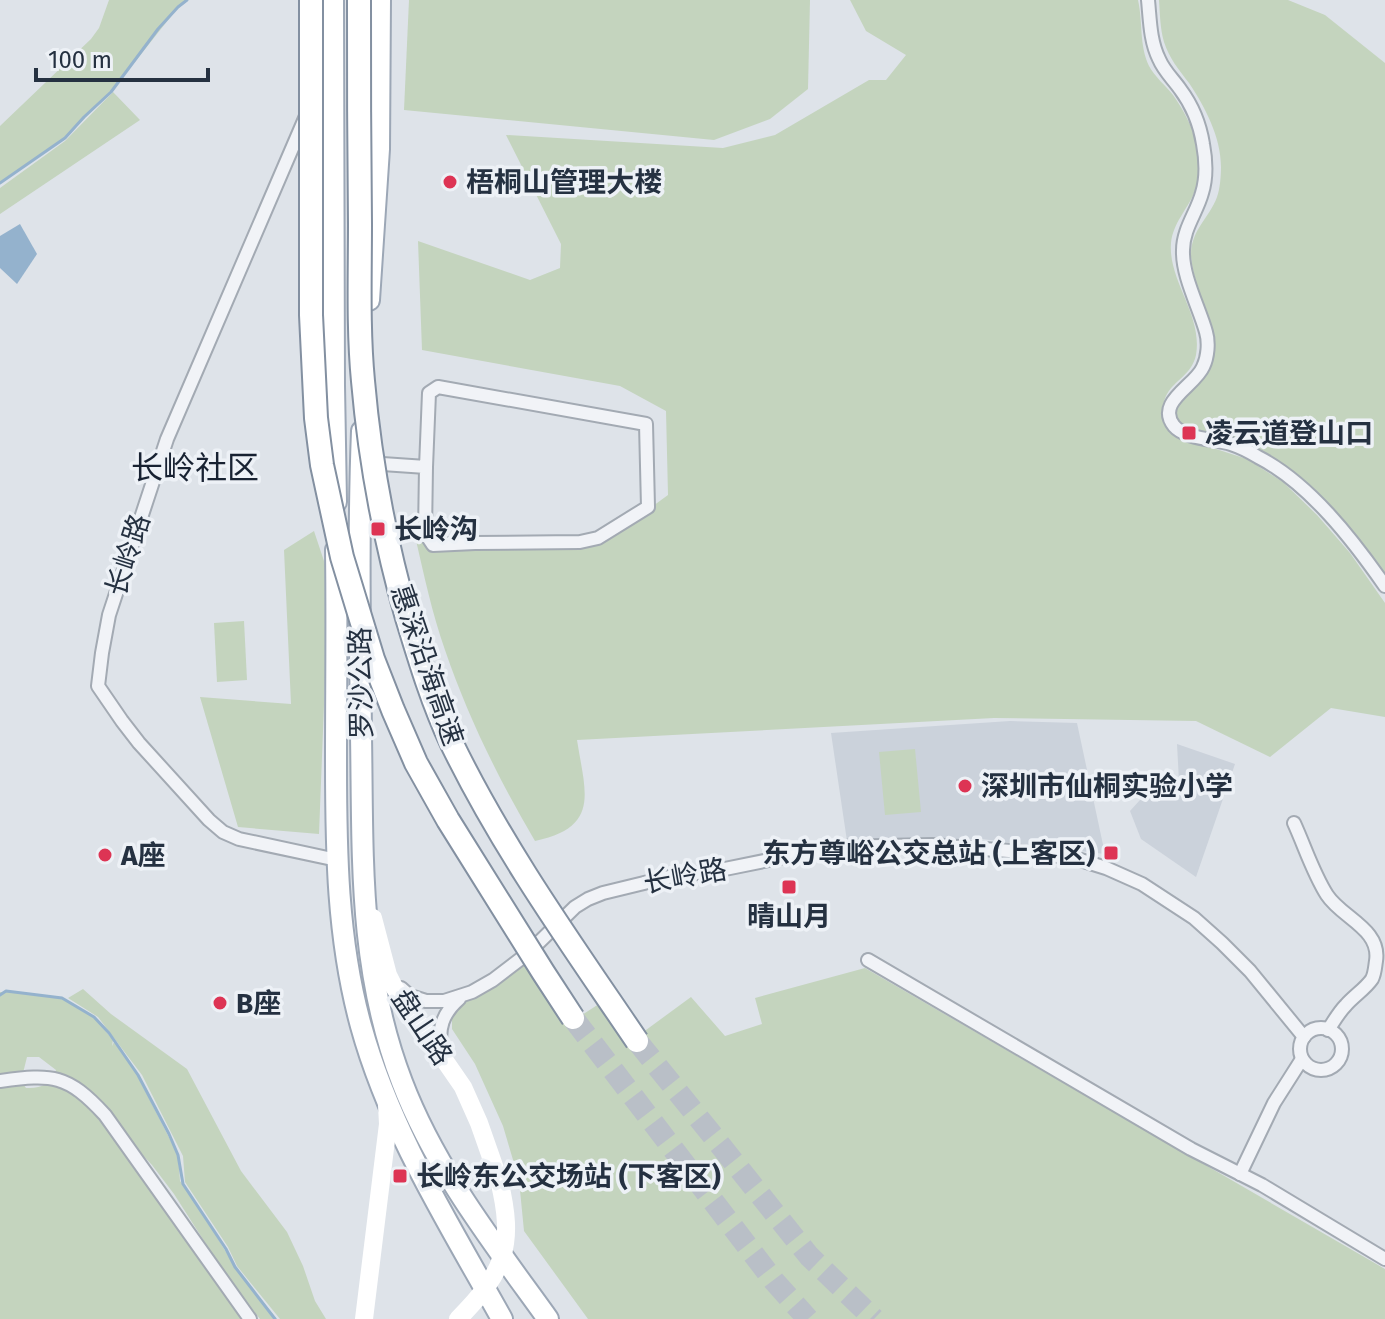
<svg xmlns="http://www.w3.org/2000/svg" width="1385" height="1319" viewBox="0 0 1385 1319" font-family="'Fira Sans','Noto Sans SC',sans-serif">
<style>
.built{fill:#cbd2db}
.green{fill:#c4d4be;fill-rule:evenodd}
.water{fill:#94b2cd}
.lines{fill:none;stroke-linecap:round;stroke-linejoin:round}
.stream{stroke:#94b2cd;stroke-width:3}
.highway-tunnel{stroke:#b9bfc7;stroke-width:22;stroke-dasharray:22 11;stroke-linecap:butt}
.street-casing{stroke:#a3aab3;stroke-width:16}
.primary-casing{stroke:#9ca7b6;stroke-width:24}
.street{stroke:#f1f3f7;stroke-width:12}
.secondary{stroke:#fff;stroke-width:18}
.primary{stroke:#fff;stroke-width:20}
.highway-bridge-casing{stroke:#8390a1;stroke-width:26;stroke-linecap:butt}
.secondary-bridge{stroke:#fff;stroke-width:18}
.highway-bridge{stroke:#fff;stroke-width:22}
.poi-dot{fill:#dd3454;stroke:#edf1f6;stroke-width:3}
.labels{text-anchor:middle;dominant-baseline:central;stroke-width:7;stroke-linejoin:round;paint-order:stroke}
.poi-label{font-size:28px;font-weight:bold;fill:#253141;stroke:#edf1f6;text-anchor:start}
.street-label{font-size:28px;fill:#253141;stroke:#edf1f6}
.quarter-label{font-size:32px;fill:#182232;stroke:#edf1f6}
</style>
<rect width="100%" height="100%" fill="#dee3e9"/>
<g class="built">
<polygon points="1010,721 1077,723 1105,854 982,839 847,841 831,733"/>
<polygon points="1177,744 1235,764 1196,877 1141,839 1130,811 1140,800 1179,781"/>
</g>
<g class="green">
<polygon points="109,0 188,0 176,10 111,92 68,135 0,183 0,126 91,39 99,28"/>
<polygon points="409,0 810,0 808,89 770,119 714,140 404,110"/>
<path d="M850 0H1138C1143 22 1139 45 1149 66 1155 77 1165 85 1173 95 1183 109 1193 127 1196 144 1199 160 1201 178 1194 193 1187 210 1173 223 1171 243 1168 281 1203 315 1196 355 1192 374 1175 380 1167 394 1164 399 1163 407 1162 412L1171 430 1185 439 1247 459 1283 482 1317 515 1350 553 1385 603V717L1331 708 1270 757 1196 721 994 718 577 740C585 792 601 827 535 841 499 780 468 717 445 650 432 613 424 575 415 536L605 541 668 495 666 411 620 386 422 350 418 241 530 280 560 268 561 244 506 135 723 148 775 135 869 80H886L906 55 866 31Z"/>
<path d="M1159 0H1288L1325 15 1385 63V576C1349 532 1313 479 1263 451 1253 445 1240 439 1229 436 1217 433 1185 432 1178 422 1165 402 1198 389 1206 375 1226 340 1194 294 1191 257 1190 230 1209 219 1217 197 1220 189 1221 176 1221 167 1221 137 1205 107 1189 83 1179 70 1169 58 1164 42 1160 28 1160 14 1159 0Z"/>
<polygon points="113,92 140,120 0,214 0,188 65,141"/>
<polygon points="314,531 329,576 319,834 238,827 200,697 291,704 284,550"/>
<polygon points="244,621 247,680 217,682 214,623"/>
<polygon points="915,749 921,812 885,815 879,752"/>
<polygon points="527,958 568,1024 602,1002 631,1041 691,997 725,1036 762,1024 755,998 865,968 1385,1269 1385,1319 588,1319 524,1231 519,1180 503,1126 475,1064 452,1029 452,1011 461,1000"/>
<polygon points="83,989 111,1014 187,1069 241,1171 287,1232 303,1266 315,1301 326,1319 280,1319 237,1266 228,1247 185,1182 183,1156 142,1075 98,1017 68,998"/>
<path d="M0 992H13L62 998 94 1017 113 1040 112 1046 114 1042 136 1073 178 1155 180 1181 189 1191 235 1267 277 1319H260L229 1280 174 1194 152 1165 105 1115H100L244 1319H0ZM27 1057H39L56 1070C52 1084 40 1089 26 1088L21 1081Z"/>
</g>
<polygon class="water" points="20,224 37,254 17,284 0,268 0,236"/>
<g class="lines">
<g class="stream">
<polyline points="0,183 65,138 84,117 111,92 158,29 178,7 187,0"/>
<polyline points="0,995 6,991 62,998 94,1017 109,1033 138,1075 169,1134 178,1155 183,1184 226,1249 235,1267 275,1319"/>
</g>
<g class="highway-tunnel">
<polyline points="573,1018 774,1281 808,1319"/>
<polyline points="637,1041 809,1256 874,1319"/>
</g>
<g class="street-casing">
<g id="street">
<path d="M1148 0C1150 20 1150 41 1159 59 1164 71 1173 79 1180 89 1192 105 1200 125 1203 144 1206 160 1207 177 1202 193 1197 212 1183 229 1183 250 1182 276 1199 307 1206 332 1209 342 1208 357 1203 367 1195 386 1155 402 1174 426 1185 439 1215 439 1231 444 1240 447 1250 452 1258 457 1309 483 1353 540 1385 586"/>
<polyline points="306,116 167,439 109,615 102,653 98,686 122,721 139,743 209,820 223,832 239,839 337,860"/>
<polyline points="368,463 426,467 425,533 433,545 475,543 580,542 598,538 648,507 646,424 438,387 429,393 426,467"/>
<path d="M1294 823C1305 847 1313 873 1327 895 1342 918 1381 929 1376 961 1375 967 1375 973 1372 979 1366 988 1354 996 1346 1005 1339 1012 1334 1021 1328 1030"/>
<polyline points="868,960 1191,1149 1262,1185 1385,1259"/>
<polyline points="401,988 410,996 426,1001 444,1001 472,992 493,980 527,954 575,907 588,899 603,893 677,875 715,871 833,847 932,845 1036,853 1074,858 1106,868 1142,884 1194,918 1222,943 1250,971 1304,1037"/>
<circle cx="1321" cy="1049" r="21"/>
<path d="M442 1050C437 1029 443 1013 459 999"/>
<path d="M0 1081C53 1074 67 1074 105 1115L250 1319"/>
<polyline points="1240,1174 1274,1103 1302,1059"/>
</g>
</g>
<g class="primary-casing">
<g id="primary">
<polyline points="333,0 334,385 336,502"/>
<polyline points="369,300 379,149 380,0"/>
<path d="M362 431C358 533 360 634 361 735 363 855 358 968 402 1082 435 1169 494 1244 548 1319"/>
<path d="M336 550C337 621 336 691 336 762 336 850 337 939 361 1026 390 1131 449 1224 502 1319"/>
</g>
</g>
<use href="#street" class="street"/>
<g class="secondary">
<polyline points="373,918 388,975 394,987 463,1087 479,1123 499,1180"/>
<polyline points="364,1319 388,1124 387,1105"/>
</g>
<use href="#primary" class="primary"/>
<g class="highway-bridge-casing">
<g id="highway-bridge">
<polyline points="311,0 311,315 316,418 322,465 342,557 373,659 393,710 416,763 448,820 543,972 573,1018"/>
<path d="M359 0C359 75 359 149 360 224 360 276 358 329 363 381 370 462 385 541 407 618 420 661 433 704 452 744 503 849 572 945 637 1041"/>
</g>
</g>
<path class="secondary-bridge" d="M458 1319C505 1272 515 1245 499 1180"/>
<use href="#highway-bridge" class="highway-bridge"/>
</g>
<g class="poi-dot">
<circle cx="450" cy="182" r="8"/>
<rect x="1181" y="425" width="16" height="16" rx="4"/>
<rect x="370" y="521" width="16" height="16" rx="4"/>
<circle cx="965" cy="786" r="8"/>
<rect x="1103" y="845" width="16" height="16" rx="4"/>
<circle cx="105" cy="855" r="8"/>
<rect x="781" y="879" width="16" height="16" rx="4"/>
<circle cx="220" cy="1003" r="8"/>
<rect x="392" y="1168" width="16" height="16" rx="4"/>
</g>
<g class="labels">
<g class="poi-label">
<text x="466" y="182">梧桐山管理大楼</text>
<text x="1205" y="433">凌云道登山口</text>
<text x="394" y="529">长岭沟</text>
<text x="981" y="786">深圳市仙桐实验小学</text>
<text x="1095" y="853" text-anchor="end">东方尊峪公交总站 (上客区)</text>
<text x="121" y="855">A座</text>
<text x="789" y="916" text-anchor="middle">晴山月</text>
<text x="236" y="1003">B座</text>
<text x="416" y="1176">长岭东公交场站 (下客区)</text>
</g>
<g class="street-label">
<text transform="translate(128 555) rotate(-72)">长岭路</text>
<text transform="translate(427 665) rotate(71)">惠深沿海高速</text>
<text transform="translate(361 683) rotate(-91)">罗沙公路</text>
<text transform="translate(685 876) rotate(-10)">长岭路</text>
<text transform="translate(422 1027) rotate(56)">盘山路</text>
</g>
<g class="quarter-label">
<text x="195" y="468">长岭社区</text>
</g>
</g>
<path d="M36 68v12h172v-12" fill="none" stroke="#253141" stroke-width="4"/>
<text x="48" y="68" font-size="24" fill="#253141" stroke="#edf1f6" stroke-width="6" paint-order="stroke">100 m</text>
</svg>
